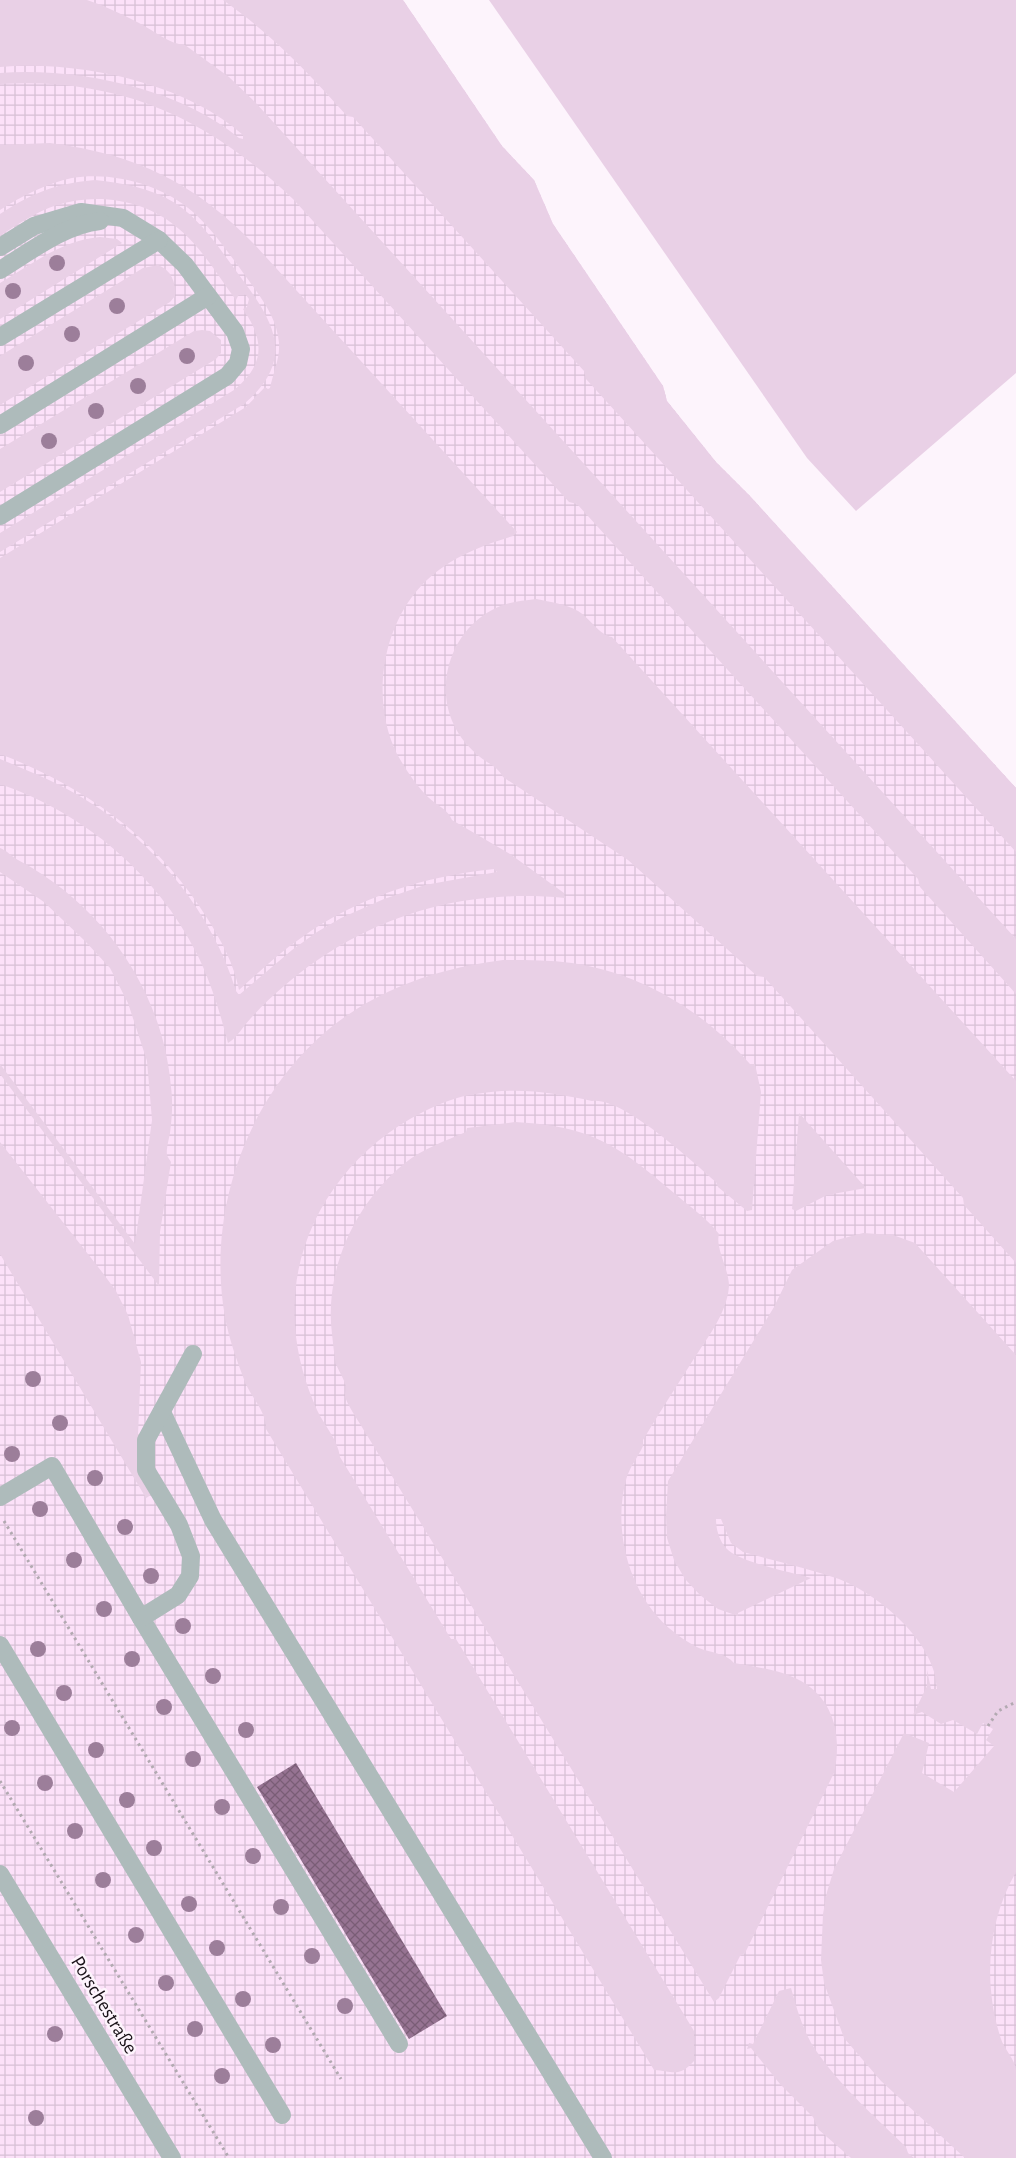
<svg xmlns="http://www.w3.org/2000/svg" width="1016" height="2158" viewBox="0 0 1016 2158" font-family="'Alegreya Sans',sans-serif">
<style>
.industrial{fill:url(#industrial-grid)}
.grass{fill:#e9d0e6}
.building{fill:url(#building-cross-hatch)}
.lines{fill:none;stroke-linecap:round;stroke-linejoin:round}
.path{stroke:#b2a9b1;stroke-width:3;stroke-dasharray:2.5 4;stroke-linecap:butt}
.service{stroke:#aebbbb;stroke-width:18}
.tree{fill:#9c7e9a}
.labels{text-anchor:middle;dominant-baseline:central;stroke-width:5;stroke-linejoin:round;paint-order:stroke}
.street-label{font-size:20px;fill:#191218;stroke:#fdf4fc}
</style>
<defs>
<pattern id="industrial-grid" width="8" height="8" patternUnits="userSpaceOnUse" patternTransform="scale(1.25)"><rect width="8" height="8" fill="#fce1f9"/><path d="M0 4h8M4 0v8" fill="none" stroke="#d7c0d5"/></pattern>
<pattern id="building-cross-hatch" width="8" height="8" patternUnits="userSpaceOnUse" patternTransform="scale(1.25)"><rect width="8" height="8" fill="#967392"/><path d="M0 0l8 8M0 8l8-8" fill="none" stroke="#7a5d76"/></pattern>
</defs>
<rect width="100%" height="100%" fill="#fdf4fc"/>
<polygon class="industrial" points="0,0 403,0 502,146 534,180 553,224 663,386 667,401 716,462 750,496 1016,788 1016,2158 0,2158"/>
<g class="grass">
<path d="M0 0H87C105 6 122 14 139 23 153 30 169 44 185 45L229 77 255 102 1016 939V994L920 887 918 879 577 504 569 502 293 199C208 118 120 77 0 84V73C75 67 180 88 239 138L243 139V135C184 82 77 60 0 67Z"/>
<path d="M223 0H403L502 146 534 180 553 224 663 386 667 401 716 462 750 496 1016 788V852L586 379 584 371 353 117 347 116C308 72 271 34 223 0Z"/>
<polygon points="489,0 1016,0 1016,373 856,511 807,458"/>
<path d="M50 143C136 154 195 183 255 245L517 532 513 536C479 546 445 560 421 586 381 629 371 702 397 754 406 770 415 784 428 797 436 805 448 809 452 820L510 854 564 893 565 898C459 888 365 917 284 986 272 996 261 1007 251 1018 243 1026 238 1037 228 1043 220 1013 211 982 197 954 157 874 84 813 0 784V759C29 771 59 783 86 800 154 841 213 914 236 991L239 995 292 950 317 932 341 918 384 899 425 885 497 872 494 869C426 876 357 897 301 938 279 953 259 972 239 990 234 964 221 940 207 918 158 839 86 787 0 754V558L246 407 265 387 268 389 270 388C273 373 280 359 279 343 277 314 255 290 239 267 225 248 211 228 193 212 163 185 113 171 72 178 47 183 22 196 0 210V145Z"/>
<path d="M95 180C123 183 151 188 175 203 198 218 215 242 231 264 267 313 303 354 244 404L0 552V533L234 390C265 364 265 341 243 309L247 307 249 299 246 295 239 294 236 300C218 276 202 248 179 229 147 200 98 192 57 205 36 212 18 224 0 236V214C32 193 57 183 95 180Z"/>
<path d="M100 237 117 239 122 243 0 319V283C32 264 62 240 100 237Z"/>
<path d="M158 265C171 270 176 282 175 296L170 302 0 405V356L143 268Z"/>
<polygon points="202,330 210,331 221,340 221,353 216,359 0,492 0,449 194,331"/>
<path d="M536 599C551 602 565 604 578 611 590 618 599 635 612 637L1016 1081V1263L964 1205 963 1198 764 977 757 976 628 860 503 777C498 767 489 764 480 757 469 748 460 738 454 725 434 684 452 631 492 610 506 602 520 601 536 599Z"/>
<path d="M0 848C6 850 11 856 18 860 103 905 163 991 171 1087 173 1103 172 1117 170 1133 169 1139 166 1149 167 1155 168 1158 170 1160 171 1162L160 1232 159 1286 0 1074V1064L135 1244 152 1120 147 1061 128 1003 110 968 85 941 44 902 0 872Z"/>
<path d="M503 960C526 960 549 960 572 963 641 973 705 1012 750 1064H755L761 1092 752 1210 747 1211 718 1187 716 1182C693 1162 622 1096 592 1101 552 1092 517 1087 476 1094 458 1096 439 1104 423 1112 343 1152 288 1235 295 1326 297 1355 305 1383 317 1410 324 1425 338 1440 340 1457L451 1639H456L694 2031V2061C679 2078 673 2071 654 2070L266 1429C267 1413 251 1397 245 1382 237 1361 229 1339 225 1317 203 1194 262 1058 374 999 415 977 457 966 503 960Z"/>
<polygon points="799,1113 866,1188 827,1195 796,1211 792,1209"/>
<path d="M515 1122C591 1126 618 1145 674 1193 689 1206 707 1218 719 1234 715 1248 729 1269 729 1286 727 1315 704 1342 690 1365 674 1390 658 1415 643 1440V1446C638 1457 629 1468 626 1480 612 1532 630 1598 674 1632 681 1638 691 1644 699 1648 711 1653 726 1653 734 1663 756 1667 782 1670 801 1681 835 1700 842 1738 834 1773L745 1953 740 1956 719 1998 714 2002 365 1432C360 1423 347 1405 345 1396 345 1393 346 1391 346 1388 345 1380 339 1372 336 1364 334 1354 333 1343 332 1334 324 1270 355 1203 405 1163 422 1149 445 1141 466 1132L467 1128Z"/>
<polygon points="0,1142 102,1272 116,1291 128,1315 141,1362 137,1460 140,1475 151,1495 146,1498 0,1254"/>
<path d="M863 1233 893 1235 915 1243 1016 1355V1872C987 1922 983 1985 1001 2039 1004 2049 1015 2059 1016 2070 1016 2096 1016 2131 1016 2158H965L881 2081 844 2038 824 1983 821 1960 823 1914 827 1892 834 1869 904 1733 929 1743 922 1773 954 1792 994 1746 986 1740 993 1729 983 1723 977 1734 953 1720 941 1724 922 1712 913 1715 927 1686V1670L931 1689H937C936 1682 935 1673 932 1666 919 1630 875 1593 839 1579 808 1568 775 1561 743 1552L731 1543 721 1519H716C716 1529 719 1540 726 1548 738 1562 791 1572 811 1578L738 1613V1616L718 1609 700 1595 685 1579 674 1560 667 1538 666 1516 668 1481 774 1307 792 1270 833 1241Z"/>
<path d="M791 1988C797 2010 804 2034 817 2052 842 2088 875 2117 906 2147L908 2153 914 2158H851L819 2130 813 2117 780 2084 751 2048 747 2049 749 2043 753 2044 779 1991Z"/>
</g>
<polygon class="building" points="296,1763 447,2016 409,2039 257,1787"/>
<g class="lines">
<g class="path">
<polyline points="4,1521 341,2079"/>
<polyline points="988,1726 998,1711 1016,1702"/>
<polyline points="0,1781 229,2158"/>
</g>
<g class="service">
<polyline points="0,247 34,226 81,212 123,218 159,240 185,265 235,332 241,349 238,363 227,376 0,516"/>
<path d="M0 270C31 251 64 225 100 221"/>
<polyline points="0,337 159,240"/>
<polyline points="0,425 208,296"/>
<polyline points="162,1412 213,1520 603,2158"/>
<polyline points="0,1497 52,1466 141,1618 399,2044"/>
<polyline points="141,1618 178,1595 190,1576 191,1556 179,1525 146,1470 146,1440 193,1354"/>
<polyline points="0,1645 282,2115"/>
<polyline points="0,1874 172,2158"/>
</g>
</g>
<g class="tree">
<circle cx="57" cy="263" r="8"/>
<circle cx="13" cy="291" r="8"/>
<circle cx="117" cy="306" r="8"/>
<circle cx="72" cy="334" r="8"/>
<circle cx="187" cy="356" r="8"/>
<circle cx="26" cy="363" r="8"/>
<circle cx="138" cy="386" r="8"/>
<circle cx="96" cy="411" r="8"/>
<circle cx="49" cy="441" r="8"/>
<circle cx="33" cy="1379" r="8"/>
<circle cx="60" cy="1423" r="8"/>
<circle cx="12" cy="1454" r="8"/>
<circle cx="95" cy="1478" r="8"/>
<circle cx="40" cy="1509" r="8"/>
<circle cx="125" cy="1527" r="8"/>
<circle cx="74" cy="1560" r="8"/>
<circle cx="151" cy="1576" r="8"/>
<circle cx="104" cy="1609" r="8"/>
<circle cx="183" cy="1626" r="8"/>
<circle cx="38" cy="1649" r="8"/>
<circle cx="132" cy="1659" r="8"/>
<circle cx="213" cy="1676" r="8"/>
<circle cx="64" cy="1693" r="8"/>
<circle cx="164" cy="1707" r="8"/>
<circle cx="12" cy="1728" r="8"/>
<circle cx="246" cy="1730" r="8"/>
<circle cx="96" cy="1750" r="8"/>
<circle cx="193" cy="1759" r="8"/>
<circle cx="45" cy="1783" r="8"/>
<circle cx="127" cy="1800" r="8"/>
<circle cx="222" cy="1807" r="8"/>
<circle cx="75" cy="1831" r="8"/>
<circle cx="154" cy="1848" r="8"/>
<circle cx="253" cy="1856" r="8"/>
<circle cx="103" cy="1880" r="8"/>
<circle cx="189" cy="1904" r="8"/>
<circle cx="281" cy="1907" r="8"/>
<circle cx="136" cy="1935" r="8"/>
<circle cx="217" cy="1948" r="8"/>
<circle cx="312" cy="1956" r="8"/>
<circle cx="166" cy="1983" r="8"/>
<circle cx="243" cy="1999" r="8"/>
<circle cx="345" cy="2006" r="8"/>
<circle cx="195" cy="2029" r="8"/>
<circle cx="55" cy="2034" r="8"/>
<circle cx="273" cy="2045" r="8"/>
<circle cx="222" cy="2076" r="8"/>
<circle cx="36" cy="2118" r="8"/>
</g>
<g class="labels">
<g class="street-label">
<text transform="translate(104 2005) rotate(59)">Porschestraße</text>
</g>
</g>
</svg>
